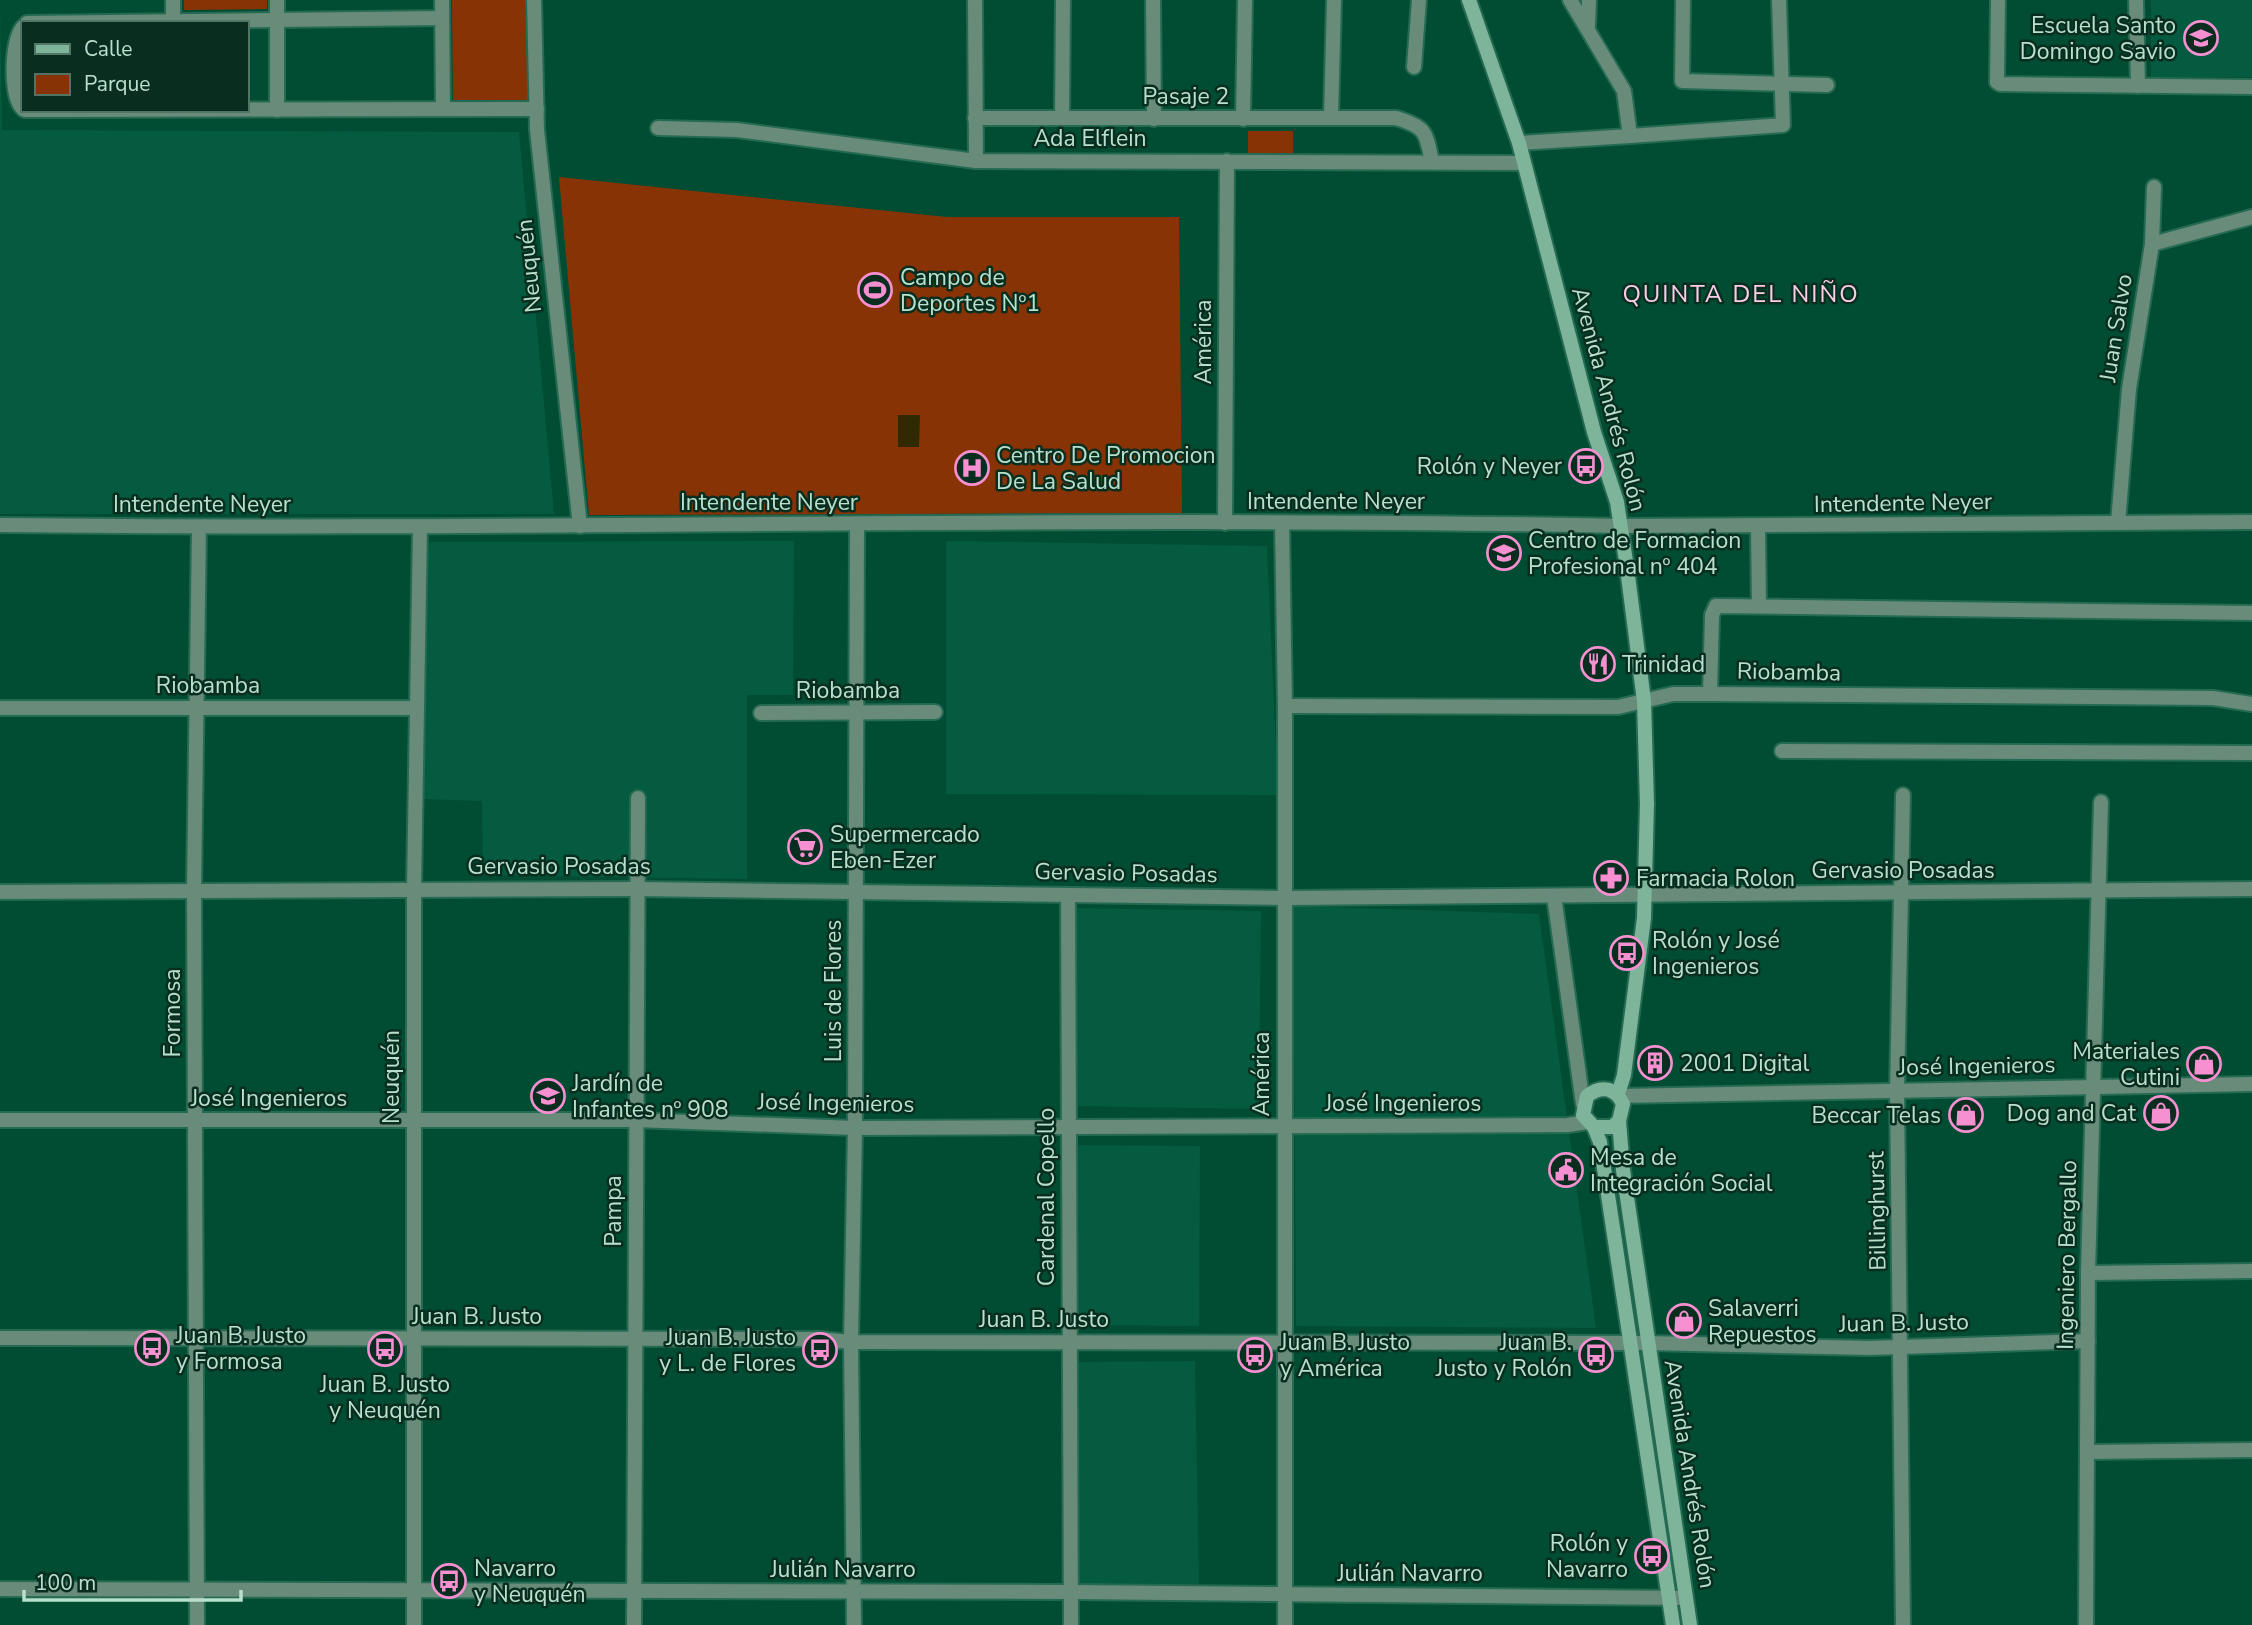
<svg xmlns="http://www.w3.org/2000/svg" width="2252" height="1625" viewBox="0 0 2252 1625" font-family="'Nunito Sans',sans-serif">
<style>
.built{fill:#045b3f}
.green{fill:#883305}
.water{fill:#2f2a01}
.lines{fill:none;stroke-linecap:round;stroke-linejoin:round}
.minor-casing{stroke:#256a52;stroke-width:18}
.tertiary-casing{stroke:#256a52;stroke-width:18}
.secondary-casing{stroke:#256a52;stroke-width:18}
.minor{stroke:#698b7a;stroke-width:14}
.tertiary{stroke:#698b7a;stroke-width:14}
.secondary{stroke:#7eb499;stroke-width:14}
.labels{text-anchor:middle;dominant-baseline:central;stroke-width:5;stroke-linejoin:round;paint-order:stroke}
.poi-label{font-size:23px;fill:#b8e0cc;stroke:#092e20;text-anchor:start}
.street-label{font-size:23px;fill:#b8e0cc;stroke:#092e20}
.neighbourhood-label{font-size:24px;letter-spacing:2px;fill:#fbcee8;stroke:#092e20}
</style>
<rect width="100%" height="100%" fill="#004d33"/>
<g class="built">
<polygon points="0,0 2,130 519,132 554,514 0,514"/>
<rect x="2151" y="0" width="101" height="77"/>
<polygon points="794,541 793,695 747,695 747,879 483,875 482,801 422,799 418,542"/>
<polygon points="946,541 1267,546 1278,795 946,794"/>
<polygon points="1293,906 1539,914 1596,1328 1296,1326"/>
<polygon points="1072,908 1261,911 1259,1109 1070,1106"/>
<polygon points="1077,1145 1200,1146 1199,1326 1076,1325"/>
<polygon points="1195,1361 1199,1584 1079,1586 1075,1362"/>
</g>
<g class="green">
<polygon points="184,0 267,0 267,9 184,10"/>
<polygon points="452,0 527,0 528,100 453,100"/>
<rect x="1248" y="131" width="45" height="23"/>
<polygon points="559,177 947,217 1179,217 1182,513 589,515"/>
</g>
<polygon class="water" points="898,415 920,415 919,447 898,447"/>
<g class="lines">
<g class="minor-casing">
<g id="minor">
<polyline points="173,0 173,20"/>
<polyline points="277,0 277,110"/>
<polyline points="442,0 443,109"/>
<polyline points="534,0 537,130 580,526"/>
<polyline points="975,0 976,161"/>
<polyline points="1153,0 1154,119"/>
<polyline points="1683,0 1682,81 1827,85"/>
<polyline points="1998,0 1997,82 2000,84 2252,87"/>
<polyline points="2136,0 2138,86"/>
<polyline points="27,23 442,18"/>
<polyline points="1588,26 1589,0"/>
<path d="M23 27C11 40 10 97 23 109"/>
<polyline points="1414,67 1419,0"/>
<polyline points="25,110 537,109"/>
<path d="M975 118H1396C1427 127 1426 133 1432 162"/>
<polyline points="1062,118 1063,0"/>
<polyline points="1331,118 1334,0"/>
<polyline points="1243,119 1245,0"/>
<polyline points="658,128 737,130 976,161 1524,163"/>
<polyline points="1630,136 1783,125 1779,0"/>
<polyline points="1519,143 1630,136 1624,91 1570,0"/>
<polyline points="2152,244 2154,187"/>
<polyline points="1225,523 1227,161"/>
<polyline points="1282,523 1285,706 1285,1625"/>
<polyline points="2118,523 2129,389 2152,244 2252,217"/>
<polyline points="1620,526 2252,522"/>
<polyline points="1758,528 1759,606"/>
<polyline points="1710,694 1712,615 1716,606 2252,613"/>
<polyline points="1285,706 1618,707 1673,694 1710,694 2213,698 2252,704"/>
<polyline points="0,708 416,708"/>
<polyline points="761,713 935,712"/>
<polyline points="1782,751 2252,753"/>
<polyline points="0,892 637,889 1288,898 2252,889"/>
<polyline points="1068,896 1071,1625"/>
<polyline points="1554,896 1583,1104"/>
<polyline points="0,1120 636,1120 855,1128 1568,1125 1587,1122"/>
<polyline points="2088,1273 2252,1271"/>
<polyline points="0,1338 819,1339 851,1342 1646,1343 1869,1348 2088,1341"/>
<polyline points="2087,1452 2252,1450"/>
<polyline points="0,1589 1071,1592 1686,1598"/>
<polyline points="197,1625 194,890 199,527"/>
<polyline points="414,1625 414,889 420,528"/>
<polyline points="634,1625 638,798"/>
<polyline points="854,1625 851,1342 855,1128 857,524"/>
<polyline points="1903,1625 1897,1091 1903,795"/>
<polyline points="2086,1625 2088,1273 2101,802"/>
</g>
</g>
<g class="tertiary-casing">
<g id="tertiary">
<path d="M0 525C540 531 1080 515 1620 526"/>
<polyline points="1619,1096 2252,1084"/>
</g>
</g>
<g class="secondary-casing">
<g id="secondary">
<polyline points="1469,0 1519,143 1594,432 1617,502 1627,568 1644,701 1647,804 1644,918 1624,1075 1618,1094"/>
<path d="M1619 1121 1612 1127H1594L1583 1115 1587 1096C1601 1085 1615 1087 1623 1104L1619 1121 1623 1170 1690 1625"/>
<polyline points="1594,1127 1600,1142 1673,1625"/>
</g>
</g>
<use href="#minor" class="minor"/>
<use href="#tertiary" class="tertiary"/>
<use href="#secondary" class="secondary"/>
</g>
<defs>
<g id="school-ring" transform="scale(1.75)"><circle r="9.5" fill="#092e20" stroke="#f690d0" stroke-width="1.5"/><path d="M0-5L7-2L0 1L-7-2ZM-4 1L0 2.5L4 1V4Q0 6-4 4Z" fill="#f690d0"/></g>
<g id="stadium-ring" transform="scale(1.75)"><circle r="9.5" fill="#092e20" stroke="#f690d0" stroke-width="1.5"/><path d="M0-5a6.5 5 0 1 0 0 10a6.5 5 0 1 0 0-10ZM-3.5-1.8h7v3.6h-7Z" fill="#f690d0"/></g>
<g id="bus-ring" transform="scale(1.75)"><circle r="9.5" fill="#092e20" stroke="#f690d0" stroke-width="1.5"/><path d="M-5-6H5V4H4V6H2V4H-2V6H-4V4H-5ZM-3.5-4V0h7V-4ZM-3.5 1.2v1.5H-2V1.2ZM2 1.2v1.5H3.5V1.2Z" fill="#f690d0"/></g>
<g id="hospital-ring" transform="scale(1.75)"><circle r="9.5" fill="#092e20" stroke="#f690d0" stroke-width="1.5"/><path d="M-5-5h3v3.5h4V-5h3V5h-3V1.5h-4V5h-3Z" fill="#f690d0"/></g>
<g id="restaurant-ring" transform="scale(1.75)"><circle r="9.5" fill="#092e20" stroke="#f690d0" stroke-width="1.5"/><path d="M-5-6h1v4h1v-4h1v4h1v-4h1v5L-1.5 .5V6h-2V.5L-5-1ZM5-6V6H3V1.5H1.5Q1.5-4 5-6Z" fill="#f690d0"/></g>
<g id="supermarket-ring" transform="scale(1.75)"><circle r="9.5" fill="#092e20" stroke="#f690d0" stroke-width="1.5"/><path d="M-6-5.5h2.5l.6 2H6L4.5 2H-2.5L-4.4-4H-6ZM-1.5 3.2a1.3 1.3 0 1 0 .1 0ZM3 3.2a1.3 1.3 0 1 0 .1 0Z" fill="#f690d0"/></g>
<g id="pharmacy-ring" transform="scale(1.75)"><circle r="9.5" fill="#092e20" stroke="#f690d0" stroke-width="1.5"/><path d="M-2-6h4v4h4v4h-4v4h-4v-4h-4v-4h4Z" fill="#f690d0"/></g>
<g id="building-ring" transform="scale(1.75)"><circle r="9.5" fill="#092e20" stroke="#f690d0" stroke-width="1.5"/><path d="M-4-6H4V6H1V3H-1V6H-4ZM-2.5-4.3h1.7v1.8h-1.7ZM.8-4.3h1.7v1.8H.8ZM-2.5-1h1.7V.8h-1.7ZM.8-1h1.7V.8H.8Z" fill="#f690d0"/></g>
<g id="shop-ring" transform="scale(1.75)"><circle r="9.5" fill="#092e20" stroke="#f690d0" stroke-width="1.5"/><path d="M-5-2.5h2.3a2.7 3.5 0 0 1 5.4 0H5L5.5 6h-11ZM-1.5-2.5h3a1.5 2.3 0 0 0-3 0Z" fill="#f690d0"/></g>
<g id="civic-ring" transform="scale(1.75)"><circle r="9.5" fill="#092e20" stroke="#f690d0" stroke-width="1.5"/><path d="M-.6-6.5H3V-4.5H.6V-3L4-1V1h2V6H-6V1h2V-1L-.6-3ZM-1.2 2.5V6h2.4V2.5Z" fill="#f690d0"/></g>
</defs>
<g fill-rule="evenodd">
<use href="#school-ring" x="2201" y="38"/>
<use href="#stadium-ring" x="875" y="290"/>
<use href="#bus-ring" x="1586" y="466"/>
<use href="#hospital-ring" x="972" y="468"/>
<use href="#school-ring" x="1504" y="553"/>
<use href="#restaurant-ring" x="1598" y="664"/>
<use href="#supermarket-ring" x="805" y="847"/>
<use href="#pharmacy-ring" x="1611" y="878"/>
<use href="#bus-ring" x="1627" y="953"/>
<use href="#building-ring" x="1655" y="1063"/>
<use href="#shop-ring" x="2204" y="1064"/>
<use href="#school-ring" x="548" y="1096"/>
<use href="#shop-ring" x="2161" y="1113"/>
<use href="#shop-ring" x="1966" y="1115"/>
<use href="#civic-ring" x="1566" y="1170"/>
<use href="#shop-ring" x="1684" y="1321"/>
<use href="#bus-ring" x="152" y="1348"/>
<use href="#bus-ring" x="385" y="1349"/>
<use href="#bus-ring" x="820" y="1350"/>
<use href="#bus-ring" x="1255" y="1355"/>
<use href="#bus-ring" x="1596" y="1355"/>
<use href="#bus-ring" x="1652" y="1556"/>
<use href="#bus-ring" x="449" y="1581"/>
</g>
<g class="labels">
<g class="poi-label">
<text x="2176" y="25" text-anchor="end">Escuela Santo<tspan x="2176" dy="26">Domingo Savio</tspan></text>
<text x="900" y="277">Campo de<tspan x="900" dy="26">Deportes Nº1</tspan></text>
<text x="996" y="455">Centro De Promocion<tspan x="996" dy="26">De La Salud</tspan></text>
<text x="1562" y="466" text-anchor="end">Rolón y Neyer</text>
<text x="1528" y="540">Centro de Formacion<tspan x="1528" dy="26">Profesional nº 404</tspan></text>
<text x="1622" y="664">Trinidad</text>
<text x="830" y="834">Supermercado<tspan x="830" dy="26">Eben-Ezer</tspan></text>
<text x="1636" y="878">Farmacia Rolon</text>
<text x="1652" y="940">Rolón y José<tspan x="1652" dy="26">Ingenieros</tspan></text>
<text x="2180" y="1051" text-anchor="end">Materiales<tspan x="2180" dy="26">Cutini</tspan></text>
<text x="1680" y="1063">2001 Digital</text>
<text x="572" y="1083">Jardín de<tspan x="572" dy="26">Infantes nº 908</tspan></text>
<text x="2136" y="1113" text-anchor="end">Dog and Cat</text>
<text x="1941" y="1115" text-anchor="end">Beccar Telas</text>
<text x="1590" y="1157">Mesa de<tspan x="1590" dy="26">Integración Social</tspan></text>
<text x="1708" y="1308">Salaverri<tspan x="1708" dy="26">Repuestos</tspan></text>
<text x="176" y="1335">Juan B. Justo<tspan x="176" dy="26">y Formosa</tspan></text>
<text x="796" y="1337" text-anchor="end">Juan B. Justo<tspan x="796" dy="26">y L. de Flores</tspan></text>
<text x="1280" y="1342">Juan B. Justo<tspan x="1280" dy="26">y América</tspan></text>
<text x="1572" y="1342" text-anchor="end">Juan B.<tspan x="1572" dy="26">Justo y Rolón</tspan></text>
<text x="385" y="1384" text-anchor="middle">Juan B. Justo<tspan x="385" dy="26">y Neuquén</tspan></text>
<text x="1628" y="1543" text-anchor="end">Rolón y<tspan x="1628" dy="26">Navarro</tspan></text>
<text x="474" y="1568">Navarro<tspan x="474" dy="26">y Neuquén</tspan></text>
</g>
<g class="street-label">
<text x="1186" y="96">Pasaje 2</text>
<text x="1090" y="138">Ada Elflein</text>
<text transform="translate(529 266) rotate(-96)">Neuquén</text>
<text transform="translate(2116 328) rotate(-81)">Juan Salvo</text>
<text transform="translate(1203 342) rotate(-90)">América</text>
<text transform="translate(1609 399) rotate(75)">Avenida Andrés Rolón</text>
<text x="1336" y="501">Intendente Neyer</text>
<text x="769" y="502">Intendente Neyer</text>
<text transform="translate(1903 503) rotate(-1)">Intendente Neyer</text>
<text x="202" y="504">Intendente Neyer</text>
<text transform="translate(1789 672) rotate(1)">Riobamba</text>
<text x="208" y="685">Riobamba</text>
<text x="848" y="690">Riobamba</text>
<text x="559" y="866">Gervasio Posadas</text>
<text x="1903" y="870">Gervasio Posadas</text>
<text transform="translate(1126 873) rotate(1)">Gervasio Posadas</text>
<text transform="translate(833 991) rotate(-90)">Luis de Flores</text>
<text transform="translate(172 1013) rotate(-90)">Formosa</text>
<text transform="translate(1977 1066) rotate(-1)">José Ingenieros</text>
<text transform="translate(1261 1074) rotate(-90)">América</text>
<text transform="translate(391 1077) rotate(-90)">Neuquén</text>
<text x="269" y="1098">José Ingenieros</text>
<text transform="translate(836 1103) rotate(1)">José Ingenieros</text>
<text x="1403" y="1103">José Ingenieros</text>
<text transform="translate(1046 1197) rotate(-90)">Cardenal Copello</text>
<text transform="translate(613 1211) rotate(-90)">Pampa</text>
<text transform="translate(1877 1211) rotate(-91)">Billinghurst</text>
<text transform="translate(2067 1255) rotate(-89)">Ingeniero Bergallo</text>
<text x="477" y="1316">Juan B. Justo</text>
<text x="1044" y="1319">Juan B. Justo</text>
<text transform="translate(1904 1323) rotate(-1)">Juan B. Justo</text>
<text transform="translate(1690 1474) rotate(81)">Avenida Andrés Rolón</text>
<text x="843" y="1569">Julián Navarro</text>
<text x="1410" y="1573">Julián Navarro</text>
</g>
<g class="neighbourhood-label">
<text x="1741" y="294">QUINTA DEL NIÑO</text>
</g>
</g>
<rect x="21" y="21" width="228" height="91" fill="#092e20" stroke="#4f7565" stroke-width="2"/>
<rect x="35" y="44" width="35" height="10" fill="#7eb499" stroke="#4f7565" stroke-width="2"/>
<text x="84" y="56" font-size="21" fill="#b8e0cc">Calle</text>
<rect x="35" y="74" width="35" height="21" fill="#883305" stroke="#4f7565" stroke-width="2"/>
<text x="84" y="91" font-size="21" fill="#b8e0cc">Parque</text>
<path d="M24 1590v10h217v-10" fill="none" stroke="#b8e0cc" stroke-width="3.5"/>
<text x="35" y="1590" font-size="21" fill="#b8e0cc" stroke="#092e20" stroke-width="5" paint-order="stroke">100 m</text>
</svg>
